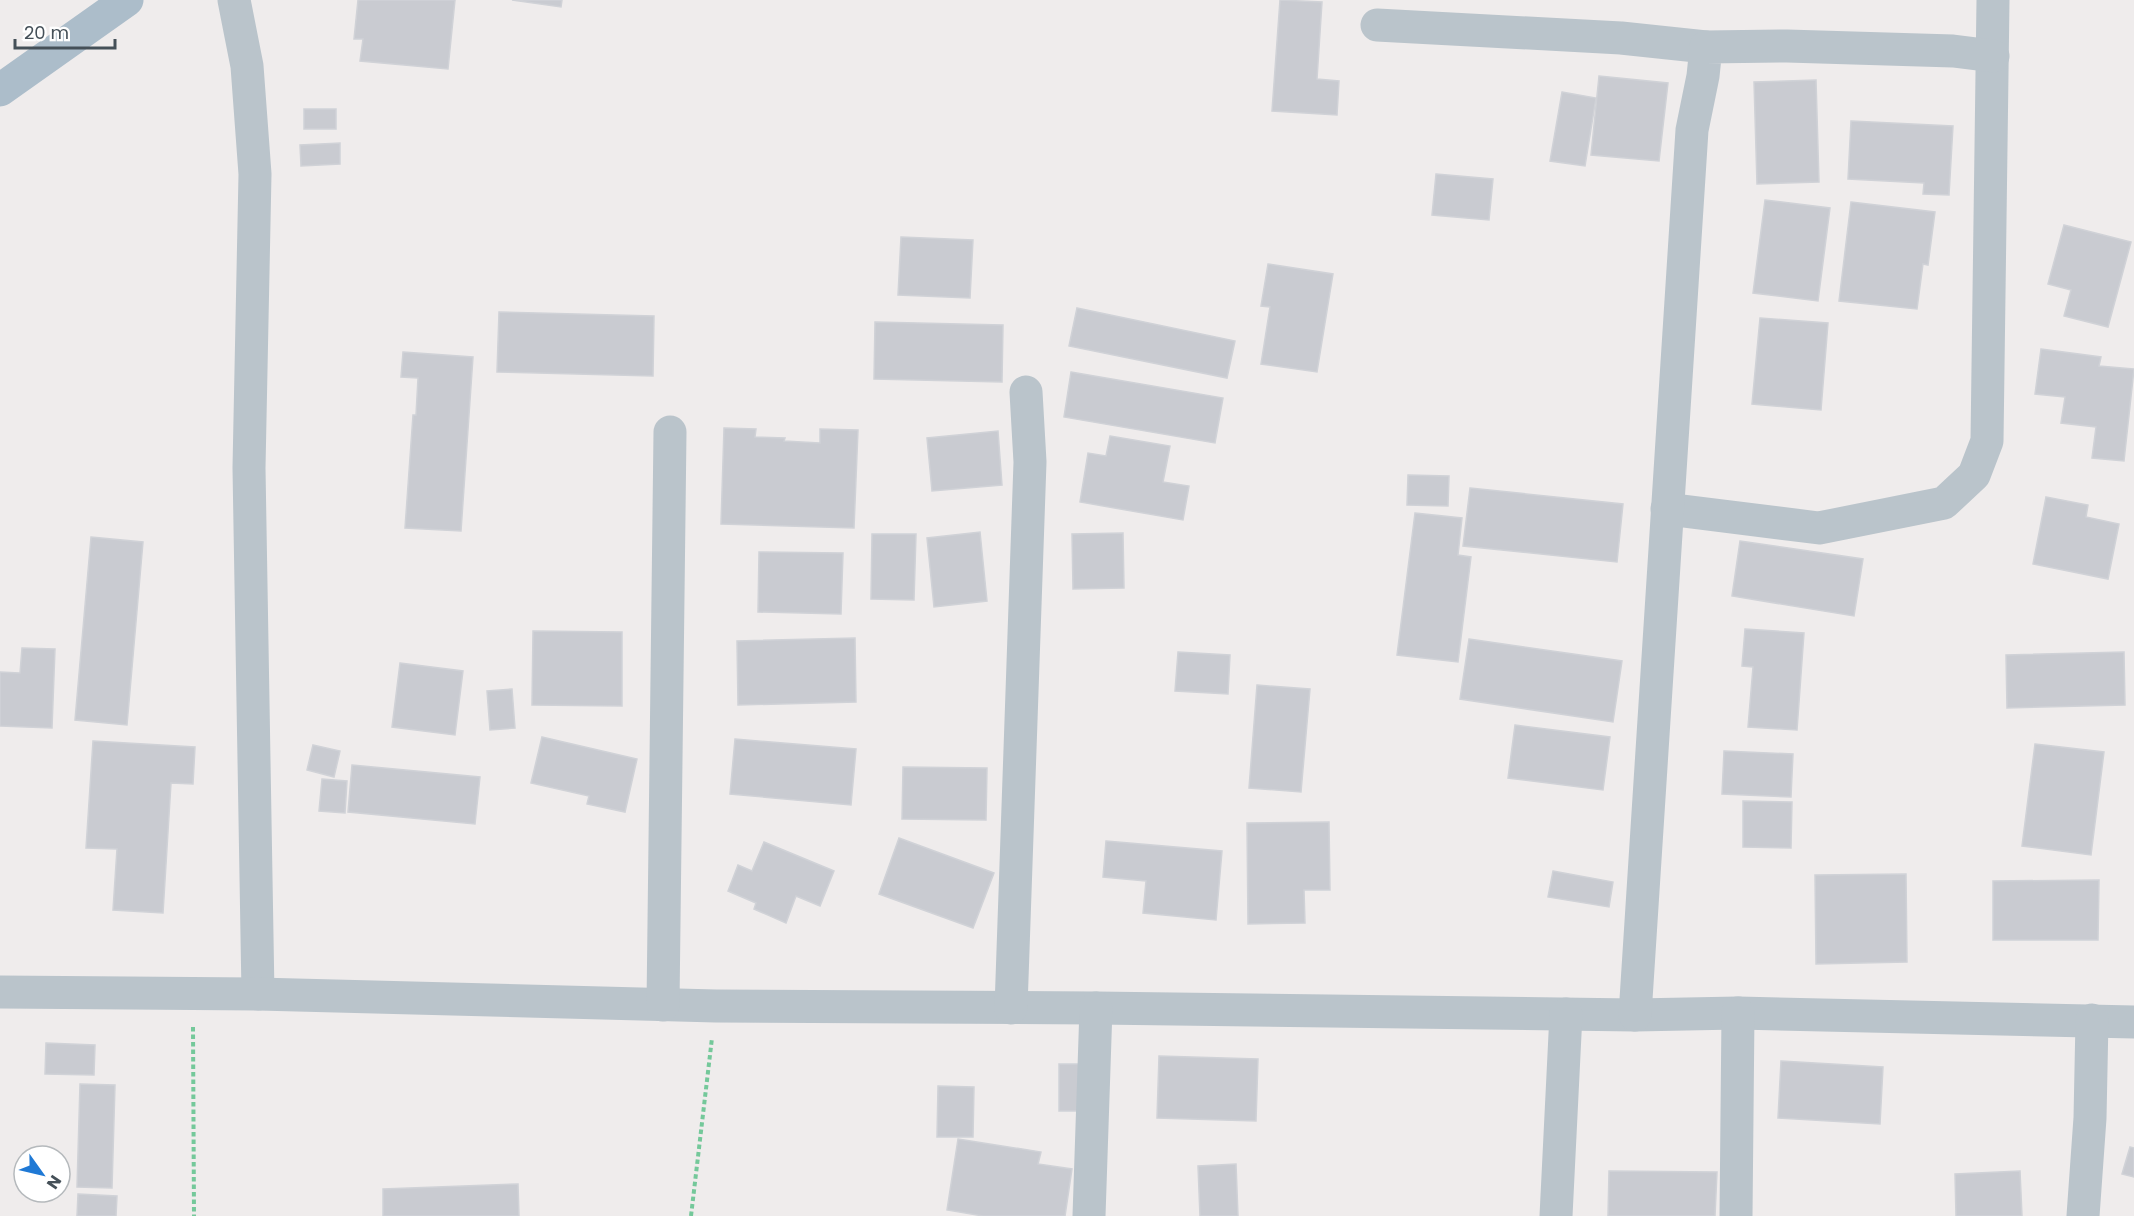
<svg xmlns="http://www.w3.org/2000/svg" width="2134" height="1216" viewBox="0 0 2134 1216" font-family="Poppins,sans-serif">
<style>
.building{fill:#c9cbd1;stroke:#d0d2d7;stroke-width:1.5}
.lines{fill:none;stroke-linecap:round;stroke-linejoin:round}
.path{stroke:#74c89a;stroke-width:4;stroke-dasharray:4.5 3;stroke-linecap:butt}
.minor{stroke:#bac4cb;stroke-width:33}
.major{stroke:#acbdca;stroke-width:33}
</style>
<rect width="100%" height="100%" fill="#efecec"/>
<g class="building">
<polygon points="358,0 455,0 448,69 360,61 363,39 354,39"/>
<polygon points="512,0 562,0 561,7"/>
<polygon points="1280,0 1322,2 1317,79 1339,81 1337,115 1272,111"/>
<polygon points="1599,76 1668,83 1659,161 1591,155"/>
<polygon points="1816,80 1819,182 1757,184 1754,82"/>
<polygon points="1562,92 1596,98 1585,166 1550,161"/>
<rect x="304" y="109" width="32" height="20"/>
<polygon points="1851,121 1953,126 1949,195 1923,194 1924,183 1848,179"/>
<polygon points="340,143 340,164 301,166 300,145"/>
<polygon points="1436,174 1493,179 1489,220 1432,215"/>
<polygon points="1765,200 1830,208 1818,301 1753,293"/>
<polygon points="1851,202 1935,212 1928,265 1923,264 1917,309 1839,301"/>
<polygon points="2064,225 2131,242 2108,327 2064,316 2071,290 2048,284"/>
<polygon points="901,237 973,240 970,298 898,295"/>
<polygon points="1268,264 1333,274 1317,372 1261,364 1270,307 1261,306"/>
<polygon points="1077,308 1235,341 1227,378 1069,346"/>
<polygon points="499,312 654,316 653,376 497,372"/>
<polygon points="1760,318 1828,323 1821,410 1752,404"/>
<polygon points="875,322 1003,325 1002,382 874,379"/>
<polygon points="2041,349 2101,357 2099,366 2134,369 2124,461 2092,458 2096,427 2061,423 2065,397 2035,394"/>
<polygon points="403,352 473,357 461,531 405,528 413,415 416,415 418,378 401,377"/>
<polygon points="1071,372 1223,398 1215,443 1064,417"/>
<polygon points="724,428 756,429 755,437 785,438 784,441 820,443 820,429 858,430 854,528 721,524"/>
<polygon points="998,431 1002,485 932,491 927,438"/>
<polygon points="1110,436 1170,446 1163,482 1189,486 1183,520 1080,502 1088,453 1106,456"/>
<polygon points="1408,475 1449,476 1448,506 1407,505"/>
<polygon points="1470,488 1623,504 1617,562 1463,546"/>
<polygon points="2046,497 2088,505 2086,517 2119,524 2108,579 2033,564"/>
<polygon points="1415,513 1462,518 1458,555 1471,557 1458,662 1397,655"/>
<polygon points="980,532 987,601 934,607 927,538"/>
<polygon points="1123,533 1124,588 1073,589 1072,534"/>
<polygon points="872,534 916,534 914,600 871,599"/>
<polygon points="91,537 143,542 127,725 75,720"/>
<polygon points="1740,541 1863,559 1854,616 1732,596"/>
<polygon points="759,552 843,553 841,614 758,612"/>
<polygon points="1745,629 1804,633 1797,730 1748,727 1753,667 1742,666"/>
<polygon points="533,631 622,632 622,706 532,705"/>
<polygon points="855,638 856,702 738,705 737,641"/>
<polygon points="1469,639 1622,661 1613,722 1460,699"/>
<polygon points="22,648 55,649 52,728 0,726 0,672 20,673"/>
<polygon points="1178,652 1230,655 1228,694 1175,691"/>
<polygon points="2124,652 2125,705 2007,708 2006,655"/>
<polygon points="400,663 463,671 455,735 392,727"/>
<polygon points="1257,685 1310,689 1301,792 1249,788"/>
<polygon points="512,689 515,728 490,730 487,691"/>
<polygon points="1515,725 1610,737 1603,790 1508,778"/>
<polygon points="542,737 637,759 625,812 587,804 589,796 531,783"/>
<polygon points="735,739 856,749 851,805 730,794"/>
<polygon points="93,741 195,747 193,784 171,783 163,913 113,910 117,849 86,848"/>
<polygon points="2035,744 2104,752 2091,855 2022,846"/>
<polygon points="313,745 340,751 334,777 307,770"/>
<polygon points="1724,751 1793,754 1791,797 1722,794"/>
<polygon points="352,765 480,777 475,824 348,812"/>
<polygon points="903,767 987,768 986,820 902,819"/>
<polygon points="322,779 347,781 345,813 319,811"/>
<polygon points="1743,801 1792,802 1791,848 1743,847"/>
<polygon points="1329,822 1330,890 1304,890 1305,923 1248,924 1247,823"/>
<polygon points="899,838 994,873 973,928 879,894"/>
<polygon points="1106,841 1222,851 1216,920 1143,913 1146,881 1103,877"/>
<polygon points="764,842 834,871 820,906 796,896 786,923 754,909 756,903 728,891 738,865 752,871"/>
<polygon points="1553,871 1613,882 1609,907 1548,897"/>
<polygon points="1906,874 1907,962 1816,964 1815,875"/>
<polygon points="2099,880 2098,940 1993,940 1993,881"/>
<polygon points="46,1043 95,1045 94,1075 45,1074"/>
<polygon points="1159,1056 1258,1059 1256,1121 1157,1118"/>
<polygon points="1781,1061 1883,1067 1880,1124 1778,1118"/>
<rect x="1059" y="1064" width="27" height="47"/>
<polygon points="80,1084 115,1085 112,1188 77,1187"/>
<polygon points="938,1086 974,1087 973,1137 937,1137"/>
<polygon points="958,1139 1041,1152 1038,1164 1072,1169 1065,1216 983,1216 947,1210"/>
<polygon points="2130,1147 2134,1148 2134,1177 2122,1174"/>
<polygon points="1236,1164 1238,1216 1200,1216 1198,1166"/>
<polygon points="1609,1171 1717,1172 1715,1216 1608,1216"/>
<polygon points="2020,1171 2022,1216 1956,1216 1955,1174"/>
<polygon points="518,1184 519,1216 383,1216 383,1189"/>
<polygon points="78,1194 117,1196 116,1216 77,1216"/>
</g>
<g class="lines">
<g class="path">
<polyline points="193,1027 194,1216"/>
<polyline points="691,1216 712,1038"/>
</g>
<g class="minor">
<polyline points="234,0 247,66 255,174 249,468 258,994"/>
<polyline points="1377,25 1621,38 1706,47"/>
<polyline points="1667,509 1819,528 1944,503 1974,475 1987,441 1993,0"/>
<polyline points="0,992 258,994 716,1006 1096,1008 1635,1015 1738,1013 2134,1022"/>
<polyline points="663,1005 670,432"/>
<polyline points="1011,1008 1030,462 1026,392"/>
<polyline points="1635,1015 1692,130 1703,76 1706,47 1787,46 1953,51 1993,56"/>
<polyline points="1089,1216 1096,1008"/>
<polyline points="1556,1216 1566,1014"/>
<polyline points="1736,1216 1738,1013"/>
<polyline points="2083,1216 2090,1118 2092,1020"/>
</g>
<polyline class="major" points="0,90 127,0"/>
</g>
<g transform="translate(42 1174) rotate(124)"><circle r="28" fill="#ffffff" stroke="#b5b9bc" stroke-width="1.5"/>
<path d="M0-4.5L10 22L0 15L-10 22Z" fill="#1f79d5"/>
<text y="-9" font-size="16" font-weight="bold" text-anchor="middle" fill="#455058">N</text>
</g>
<path d="M15 39v9h100v-9" fill="none" stroke="#455058" stroke-width="3"/>
<text x="24" y="39" font-size="18" fill="#455058" stroke="#ffffff" stroke-width="4.5" paint-order="stroke">20 m</text>
</svg>
